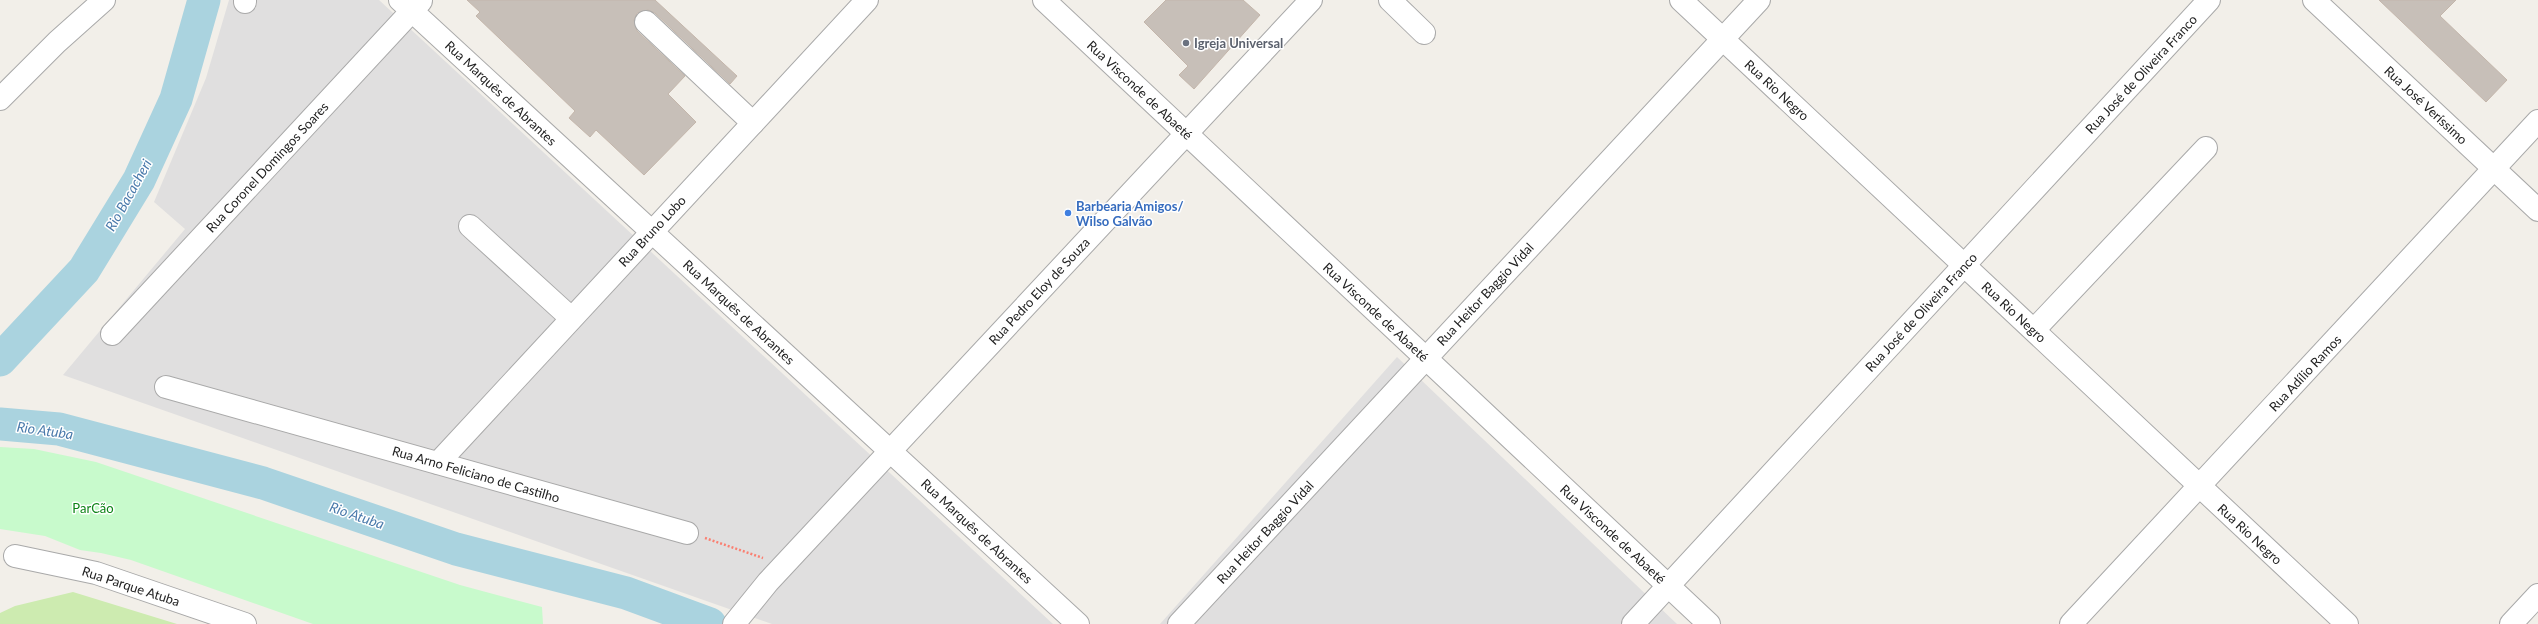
<svg xmlns="http://www.w3.org/2000/svg" width="2538" height="624" viewBox="0 0 2538 624" font-family="Lato,sans-serif">
<style>
.residential{fill:#e0dfdf}
.grass{fill:#cdebb0}
.park{fill:#c8facc}
.lines{fill:none;stroke-linecap:round;stroke-linejoin:round}
.river{stroke:#aad3df;stroke-width:33}
.building{fill:#c7bfb8;stroke:#c4b6ab}
.minor-casing{stroke:#a9a9a9;stroke-width:24}
.path{stroke:#fa8072;stroke-width:2.5;stroke-dasharray:2 2;stroke-linecap:butt}
.minor{stroke:#fff;stroke-width:22}
.worship-dot{fill:#6b7280;stroke:#fff;stroke-width:1.5}
.shop-dot{fill:#3f7fe0;stroke:#fff;stroke-width:1.5}
.labels{text-anchor:middle;dominant-baseline:central;stroke-width:3;stroke-linejoin:round;paint-order:stroke}
.worship-label{font-size:13px;font-weight:bold;fill:#5b616d;stroke:#fff;text-anchor:start}
.street-label{font-size:13px;fill:#222;stroke:#fff}
.shop-label{font-size:13px;font-weight:bold;fill:#366cbe;stroke:#fff;text-anchor:start}
.park-label{font-size:13px;fill:#0c8416;stroke:#fff}
.water-label{font-size:14px;font-style:italic;fill:#4a7aab;stroke:#fff}
</style>
<rect width="100%" height="100%" fill="#f2efe9"/>
<g class="residential">
<polygon points="229,0 379,0 1053,624 772,624 63,375 185,229 154,202 206,78"/>
<polygon points="1397,357 1677,624 1160,624"/>
</g>
<polygon class="grass" points="73,592 177,624 0,624 0,613 15,606"/>
<polygon class="park" points="0,447 34,449 96,462 460,585 542,607 543,624 313,624 131,560 101,553 80,550 45,536 0,529"/>
<g class="lines">
<g class="river">
<polyline points="0,360 84,270 139,180 176,99 204,0"/>
<polyline points="0,424 59,429 263,483 456,549 626,593 710,624"/>
</g>
</g>
<g class="building">
<polygon points="467,0 655,0 737,76 730,84 655,13 648,10 637,13 634,20 637,31 685,76 668,94 696,122 644,175 596,130 590,137 569,118 575,111 476,16 480,12"/>
<polygon points="1166,0 1243,0 1260,15 1194,89 1179,75 1188,66 1144,22"/>
<polygon points="2379,0 2456,0 2440,16 2507,80 2486,102"/>
</g>
<g class="lines">
<g class="minor-casing">
<g id="minor">
<polyline points="400,0 1078,624"/>
<polyline points="1044,0 1709,624"/>
<polyline points="1390,0 1424,33"/>
<polyline points="1681,0 2347,624"/>
<polyline points="2314,0 2538,210"/>
<polyline points="245,2 245,0"/>
<polyline points="646,22 753,123"/>
<polyline points="0,99 57,42 104,0"/>
<polyline points="470,226 571,318"/>
<polyline points="2034,330 2206,148"/>
<polyline points="112,334 421,1"/>
<polyline points="166,387 687,533"/>
<polyline points="438,463 867,0"/>
<polyline points="15,556 96,573 245,624"/>
<polyline points="734,624 768,582 1311,0"/>
<polyline points="1179,624 1759,0"/>
<polyline points="1633,624 2209,0"/>
<polyline points="2071,624 2538,121"/>
<polyline points="2511,624 2538,595"/>
</g>
</g>
<polyline class="path" points="705,538 763,558"/>
<use href="#minor" class="minor"/>
</g>
<circle class="worship-dot" cx="1186" cy="43" r="4"/>
<circle class="shop-dot" cx="1068" cy="213" r="4"/>
<g class="labels">
<g class="worship-label">
<text x="1194" y="43">Igreja Universal</text>
</g>
<g class="street-label">
<text transform="translate(2141 74) rotate(-47)">Rua José de Oliveira Franco</text>
<text transform="translate(1140 90) rotate(43)">Rua Visconde de Abaeté</text>
<text transform="translate(1777 90) rotate(43)">Rua Rio Negro</text>
<text transform="translate(501 93) rotate(43)">Rua Marquês de Abrantes</text>
<text transform="translate(2426 105) rotate(43)">Rua José Veríssimo</text>
<text transform="translate(267 167) rotate(-47)">Rua Coronel Domingos Soares</text>
<text transform="translate(652 231) rotate(-47)">Rua Bruno Lobo</text>
<text transform="translate(1039 291) rotate(-47)">Rua Pedro Eloy de Souza</text>
<text transform="translate(1485 294) rotate(-47)">Rua Heitor Baggio Vidal</text>
<text transform="translate(739 312) rotate(43)">Rua Marquês de Abrantes</text>
<text transform="translate(1376 312) rotate(43)">Rua Visconde de Abaeté</text>
<text transform="translate(1921 312) rotate(-47)">Rua José de Oliveira Franco</text>
<text transform="translate(2014 312) rotate(43)">Rua Rio Negro</text>
<text transform="translate(2305 373) rotate(-47)">Rua Adílio Ramos</text>
<text transform="translate(476 474) rotate(16)">Rua Arno Feliciano de Castilho</text>
<text transform="translate(977 531) rotate(43)">Rua Marquês de Abrantes</text>
<text transform="translate(1265 532) rotate(-47)">Rua Heitor Baggio Vidal</text>
<text transform="translate(1613 534) rotate(43)">Rua Visconde de Abaeté</text>
<text transform="translate(2250 534) rotate(43)">Rua Rio Negro</text>
<text transform="translate(131 586) rotate(18)">Rua Parque Atuba</text>
</g>
<g class="shop-label">
<text x="1076" y="206">Barbearia Amigos/<tspan x="1076" dy="15">Wilso Galvão</tspan></text>
</g>
<g class="park-label">
<text x="93" y="508">ParCão</text>
</g>
<g class="water-label">
<text transform="translate(128 195) rotate(-61)">Rio Bacacheri</text>
<text transform="translate(45 430) rotate(8)">Rio Atuba</text>
<text transform="translate(357 515) rotate(19)">Rio Atuba</text>
</g>
</g>
</svg>
